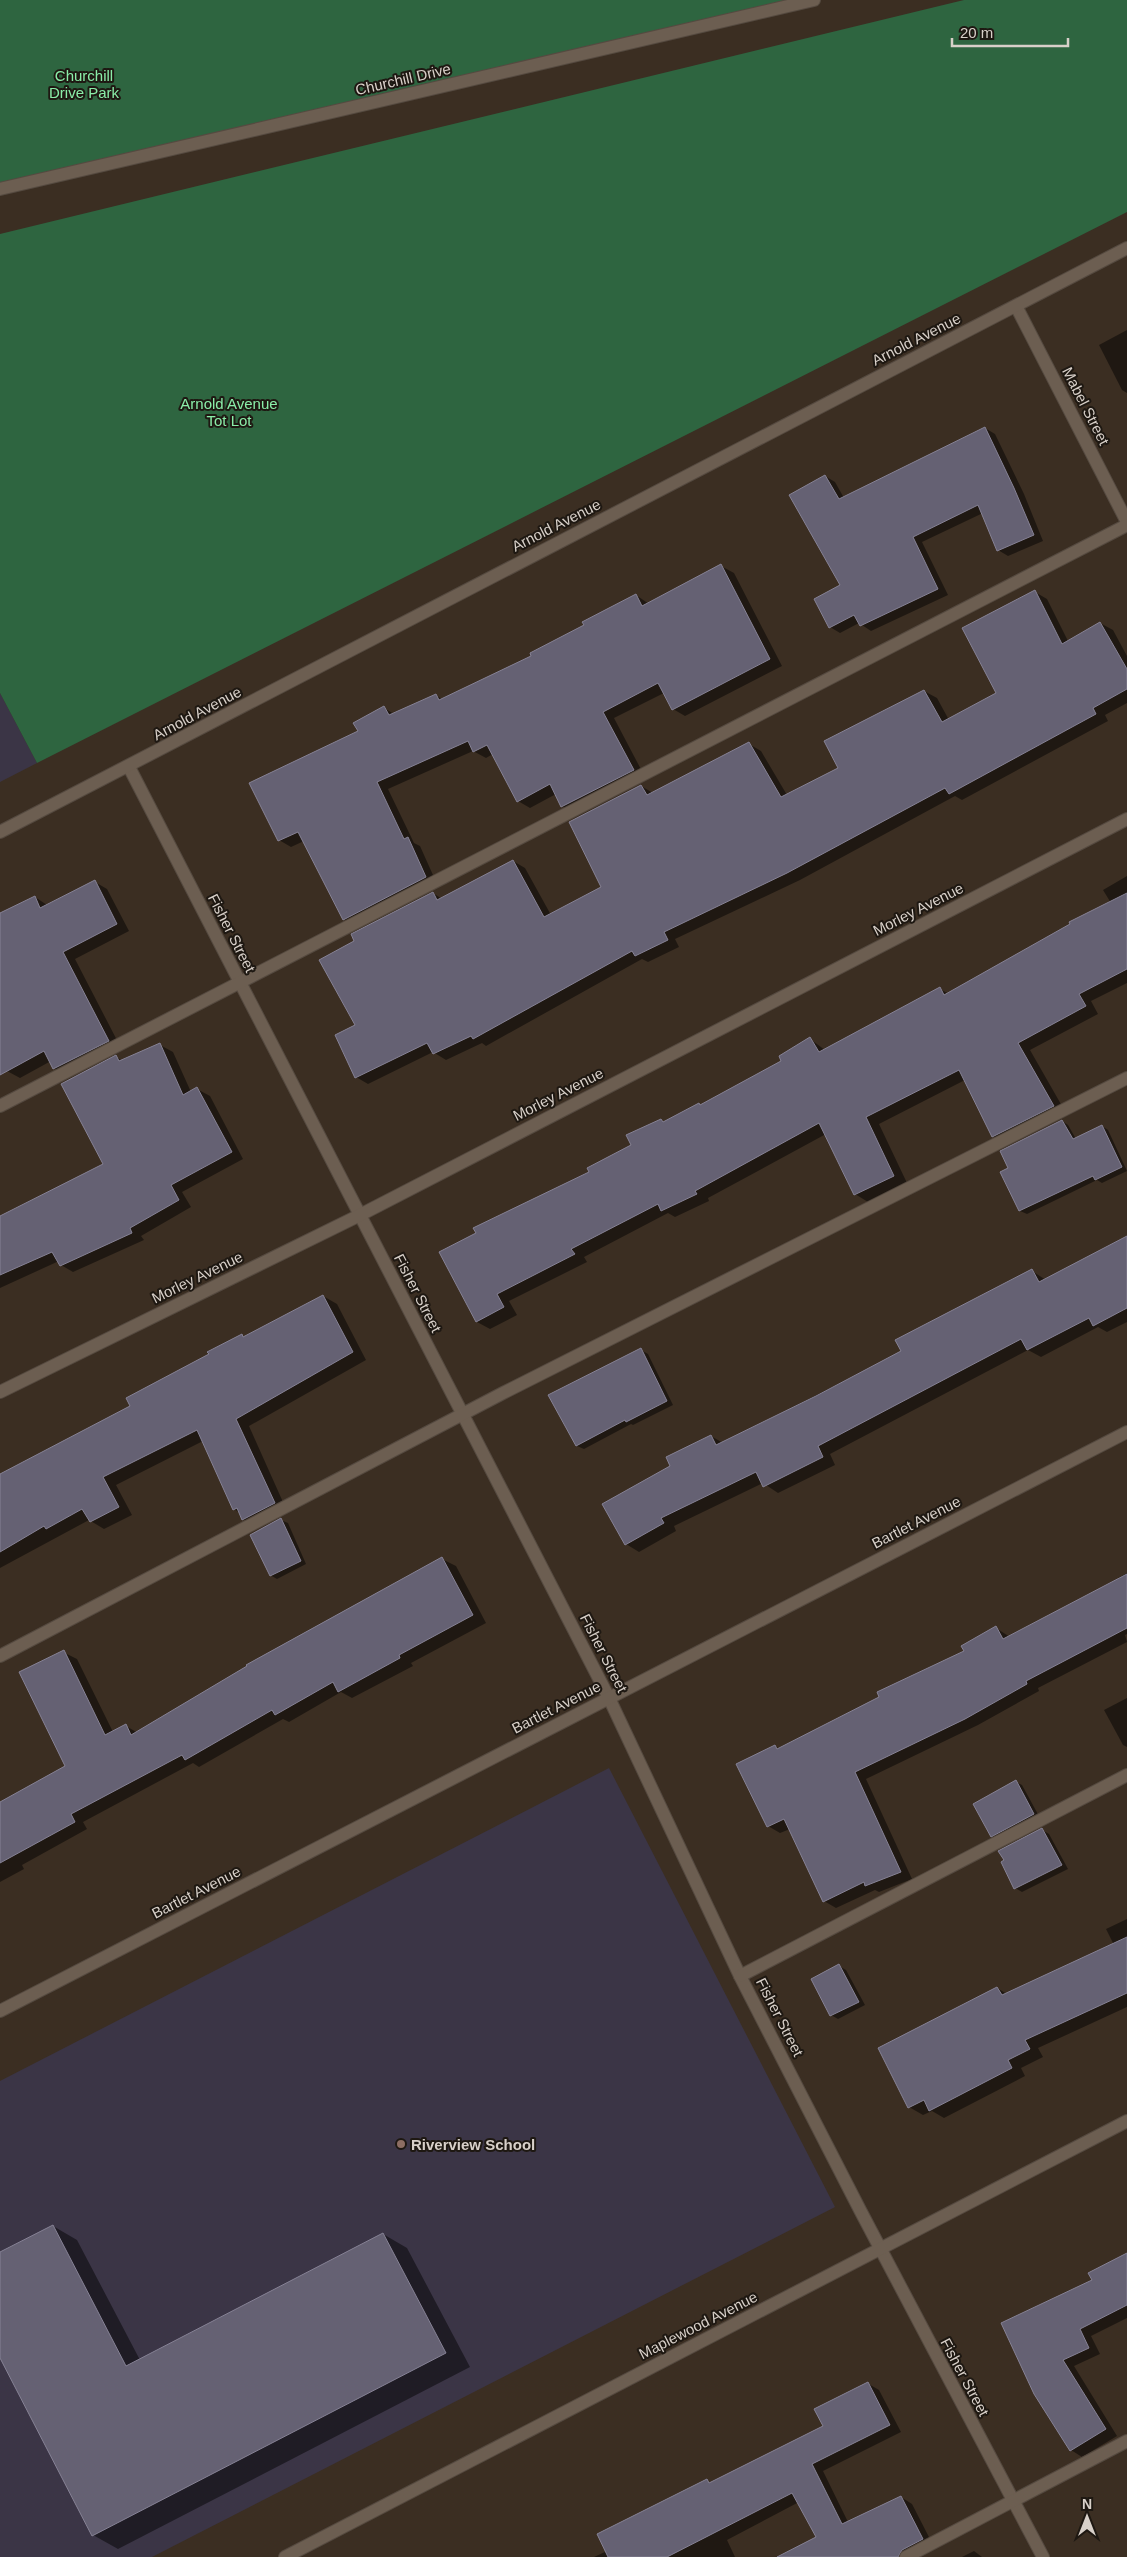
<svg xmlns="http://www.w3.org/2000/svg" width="1127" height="2557" viewBox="0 0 1127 2557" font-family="Helvetica,sans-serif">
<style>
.education{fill:#3b3546}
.green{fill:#2e6540}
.shadow{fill:#0007}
.building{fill:#656173;stroke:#868295}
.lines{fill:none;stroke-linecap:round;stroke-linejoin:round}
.minor-casing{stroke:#554a40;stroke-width:14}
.minor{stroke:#6c5e51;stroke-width:12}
.education-dot{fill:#8d6e63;stroke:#1e1812;stroke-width:2}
.labels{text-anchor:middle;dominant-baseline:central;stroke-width:4;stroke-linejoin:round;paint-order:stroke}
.park-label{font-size:15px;fill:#8aeda8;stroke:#1e1812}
.street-label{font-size:15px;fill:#d8d0c9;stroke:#1e1812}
.poi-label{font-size:15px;font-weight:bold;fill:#d8d0c9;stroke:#1e1812;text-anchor:start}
</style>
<rect width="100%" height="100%" fill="#3b2e22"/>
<g class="education">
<polygon points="0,693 37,763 0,782"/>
<polygon points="609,1768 835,2207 152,2557 0,2557 0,2081"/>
</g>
<g class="green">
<polygon points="0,0 814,0 0,189"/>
<polygon points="964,0 1127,0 1127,212 37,763 0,693 0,234"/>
</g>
<g class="shadow">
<polygon points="1127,330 1127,393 1122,390 1099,345"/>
<polygon points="985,428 995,434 1024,494 1043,541 1008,556 998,550 983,513 922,542 948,595 871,631 859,623 840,633 830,627 842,586 825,476 835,482 844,498"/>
<polygon points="721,566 734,573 782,666 685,716 673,709 664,693 614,718 645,777 574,813 562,806 556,794 530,808 518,801 493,754 486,758 473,751 388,789 414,843 420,846 437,884 356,926 344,919 304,841 291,847 279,840 251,784 360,732 384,708 394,714 436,695 443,700 533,657 636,595 649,604"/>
<polygon points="1035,592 1047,599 1068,641 1100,623 1113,630 1127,656 1127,703 1105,715 1108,721 962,800 955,796 800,880 675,939 679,947 648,962 642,959 486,1046 482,1043 446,1060 433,1052 368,1084 356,1077 356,942 433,893 442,899 513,861 525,868 551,915 603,887 641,786 653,793 749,744 761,751 787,795 839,768 924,691 937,698 949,720 997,693"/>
<polygon points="1127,876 1127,983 1091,1001 1098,1014 1030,1050 1066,1113 1006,1144 993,1136 965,1080 879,1124 907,1183 868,1202 855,1194 826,1134 708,1198 709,1201 675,1217 668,1213 584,1257 587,1262 509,1301 517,1315 490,1329 477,1322 440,1252 590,1172 632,1146 661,1120 665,1122 701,1106 783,1061 810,1039 825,1050 940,989 949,994 1111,903 1103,890"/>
<polygon points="95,882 107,889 129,931 75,959 121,1048 67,1076 54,1068 51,1061 20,1078 7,1071 0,1057 0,914 35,897 47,905"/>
<polygon points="160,1045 173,1052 191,1092 197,1089 210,1096 243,1159 182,1192 191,1207 141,1236 144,1240 73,1272 61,1265 59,1261 0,1288 0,1217 105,1164 116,1057 123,1061"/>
<polygon points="1062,1121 1068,1125 1076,1139 1102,1126 1108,1130 1127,1171 1102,1183 1097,1180 1027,1214 1020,1211 1009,1169"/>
<polygon points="1127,1238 1127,1322 1107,1332 1098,1327 1041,1357 1028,1350 830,1454 835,1465 778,1493 763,1483 674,1526 676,1531 639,1552 626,1544 672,1467 711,1436 723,1443 903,1351 1032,1271 1046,1280"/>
<polygon points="323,1296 337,1304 366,1360 249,1426 287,1511 257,1527 243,1519 240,1513 234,1509 203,1441 116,1485 132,1515 104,1529 89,1520 0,1568 0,1477 132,1406 242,1336 245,1337"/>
<polygon points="641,1350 648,1354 673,1405 633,1425 631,1424 584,1449 577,1446 549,1395"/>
<polygon points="281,1520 288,1523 306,1564 277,1579 270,1575"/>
<polygon points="442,1559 456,1566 486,1623 411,1663 413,1666 352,1698 341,1692 289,1722 283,1719 199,1767 193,1763 83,1822 87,1829 22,1865 24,1869 0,1882 0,1804 67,1767 63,1652 77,1659 113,1732 126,1726 138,1733"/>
<polygon points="1127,1573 1127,1634 1125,1635 1127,1642 1038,1688 1039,1691 978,1725 866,1779 912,1879 879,1892 875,1890 836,1908 824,1901 790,1829 780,1833 768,1826 775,1746 780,1749 965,1652 996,1628 1010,1637 1119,1580 1118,1578"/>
<polygon points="1127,1698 1127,1747 1123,1745 1104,1710"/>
<polygon points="1016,1782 1022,1785 1040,1818 998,1840 992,1836"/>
<polygon points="1042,1830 1049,1834 1068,1869 1022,1892 1015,1888"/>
<polygon points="1127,1919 1127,2007 1038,2048 1043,2057 1021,2068 1025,2076 944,2118 932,2111 923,2115 909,2107 997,1988 1007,1994 1114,1945 1106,1929"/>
<polygon points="839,1966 846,1970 865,2005 838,2019 831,2015"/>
<polygon points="53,2226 77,2240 140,2360 383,2234 407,2248 470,2367 118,2549 93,2535 0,2356 0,2275"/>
<polygon points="1127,2255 1127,2318 1091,2336 1100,2354 1074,2366 1117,2436 1082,2457 1071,2450 1035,2393 1093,2281"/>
<polygon points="867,2383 879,2390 901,2432 823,2471 848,2522 901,2497 912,2504 931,2541 900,2557 828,2557 799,2502 727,2540 735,2557 594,2557 607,2551 707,2481 711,2483 824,2426"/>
<polygon points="974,2551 982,2557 962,2557"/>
</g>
<g class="building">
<polygon points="985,427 1014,488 1034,535 997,551 978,505 913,537 938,589 860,626 854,615 829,628 814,599 840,585 789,495 825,475 839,499"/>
<polygon points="721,564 770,659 672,710 658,683 603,712 634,770 561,807 550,784 517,802 487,745 473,752 468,741 377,782 404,839 408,837 426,877 343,920 298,832 278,841 249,783 358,731 353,723 384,706 389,715 436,694 439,700 531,656 530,653 584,625 582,622 636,594 642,606"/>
<polygon points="1035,590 1062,644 1100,622 1127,669 1127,689 1093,708 1096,714 949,794 945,788 787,873 664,932 668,940 635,956 632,951 473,1039 471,1036 433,1054 427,1043 355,1078 335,1035 355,1025 319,960 354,941 351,934 433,892 437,900 513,860 544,917 601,887 569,822 641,785 647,795 749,742 781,797 838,768 824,741 924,690 942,722 996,693 962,628"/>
<polygon points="95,880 117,924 63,952 109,1041 53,1069 44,1051 0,1075 0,913 35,896 40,908"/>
<polygon points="1127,893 1127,969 1079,994 1086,1006 1018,1043 1054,1106 992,1137 959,1070 866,1117 894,1176 854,1195 819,1123 695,1191 697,1194 661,1211 658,1204 571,1249 575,1254 497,1294 504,1307 476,1322 439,1252 476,1233 473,1228 589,1172 587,1168 631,1145 626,1135 661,1119 663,1122 699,1103 700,1105 781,1061 779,1056 810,1037 819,1052 940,987 944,995 1070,924 1069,922"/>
<polygon points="160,1043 183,1095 197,1087 232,1152 171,1185 179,1200 130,1228 132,1233 60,1266 52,1252 0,1275 0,1216 103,1164 61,1084 116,1055 119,1061"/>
<polygon points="1062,1120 1073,1139 1102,1125 1122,1167 1095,1180 1093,1176 1019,1211 1000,1172 1008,1168 1000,1151"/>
<polygon points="1127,1236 1127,1308 1093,1326 1089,1318 1027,1350 1021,1339 818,1446 823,1457 763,1487 756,1472 661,1518 664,1523 625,1545 602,1504 670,1466 666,1457 711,1435 716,1445 816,1396 901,1351 895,1340 1032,1269 1039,1282"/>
<polygon points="323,1295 353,1352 236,1419 275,1503 242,1520 237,1508 233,1510 197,1430 103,1477 119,1507 90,1522 82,1509 46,1529 44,1526 0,1552 0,1474 130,1406 126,1398 209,1354 207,1352 242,1334 243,1337"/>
<polygon points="641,1348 667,1401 626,1422 625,1420 576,1446 548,1395"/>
<polygon points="281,1518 301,1561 270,1576 250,1535"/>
<polygon points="442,1557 473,1615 399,1655 400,1658 338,1692 333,1682 275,1715 272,1710 185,1760 182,1755 71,1814 75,1822 0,1863 0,1802 65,1766 19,1672 64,1650 105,1735 126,1724 131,1735 247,1666 246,1665"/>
<polygon points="1127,1574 1127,1628 1026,1681 1027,1684 965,1719 855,1772 901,1872 865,1886 864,1882 823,1902 784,1819 767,1827 736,1764 775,1745 777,1749 879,1697 877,1692 964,1651 961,1646 996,1626 1003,1639"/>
<polygon points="1016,1780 1034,1814 991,1837 973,1804"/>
<polygon points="1042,1828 1062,1865 1014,1889 1001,1862 1004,1860 998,1851"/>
<polygon points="1127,1937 1127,1993 1025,2040 1030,2049 1008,2060 1012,2068 929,2111 924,2100 908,2108 878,2048 997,1987 1002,1995"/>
<polygon points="839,1964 859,2002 830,2016 811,1979"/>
<polygon points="53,2225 126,2366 383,2233 446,2353 92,2536 0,2358 0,2252"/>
<polygon points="1127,2253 1127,2305 1080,2329 1089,2348 1063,2360 1106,2429 1070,2451 1034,2394 1001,2323 1092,2280 1088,2273"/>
<polygon points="868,2382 890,2425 812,2464 842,2524 901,2496 923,2539 902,2550 898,2557 777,2557 816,2537 792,2493 667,2557 608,2557 597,2534 707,2479 709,2483 823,2426 814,2409"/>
</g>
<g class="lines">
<g class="minor-casing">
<g id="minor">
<polyline points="0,189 814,0"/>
<polyline points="1016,306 1127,522"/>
<polyline points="129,767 609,1698 740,1976 860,2210 1043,2557"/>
<polyline points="0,832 1127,248"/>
<polyline points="0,1106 1127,525"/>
<polyline points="0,1392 360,1215 1127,819"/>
<polyline points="0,1656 503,1393 1127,1078"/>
<polyline points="740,1976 1127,1775"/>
<polyline points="0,2011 1127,1432"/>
<polyline points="285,2557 1127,2121"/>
<polyline points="906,2557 1127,2441"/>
</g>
</g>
<use href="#minor" class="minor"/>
</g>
<circle class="education-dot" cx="401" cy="2144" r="5"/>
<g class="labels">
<g class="park-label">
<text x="84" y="75">Churchill<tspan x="84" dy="17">Drive Park</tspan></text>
<text x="229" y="403">Arnold Avenue<tspan x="229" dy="17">Tot Lot</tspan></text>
</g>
<g class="street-label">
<text transform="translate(403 79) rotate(-13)">Churchill Drive</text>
<text transform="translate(916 339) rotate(-27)">Arnold Avenue</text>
<text transform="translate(1086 406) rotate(63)">Mabel Street</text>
<text transform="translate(556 525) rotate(-27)">Arnold Avenue</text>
<text transform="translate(197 713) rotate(-28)">Arnold Avenue</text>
<text transform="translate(918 909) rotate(-27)">Morley Avenue</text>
<text transform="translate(232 933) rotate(63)">Fisher Street</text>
<text transform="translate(558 1094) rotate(-27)">Morley Avenue</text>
<text transform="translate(197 1277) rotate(-26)">Morley Avenue</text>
<text transform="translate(418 1293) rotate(63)">Fisher Street</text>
<text transform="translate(916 1522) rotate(-27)">Bartlet Avenue</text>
<text transform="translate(604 1653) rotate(63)">Fisher Street</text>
<text transform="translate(556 1707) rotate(-27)">Bartlet Avenue</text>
<text transform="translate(196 1892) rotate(-27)">Bartlet Avenue</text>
<text transform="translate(780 2017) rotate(63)">Fisher Street</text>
<text transform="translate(698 2325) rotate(-27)">Maplewood Avenue</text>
<text transform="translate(965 2377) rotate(62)">Fisher Street</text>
</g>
<g class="poi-label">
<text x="411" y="2144">Riverview School</text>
</g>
</g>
<g transform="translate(1087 2517)" stroke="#1e1812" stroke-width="4" paint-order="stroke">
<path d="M0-4L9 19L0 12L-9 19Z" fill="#d8d0c9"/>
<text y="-8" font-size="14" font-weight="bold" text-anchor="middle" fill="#d8d0c9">N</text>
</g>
<path d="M952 38v8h116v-8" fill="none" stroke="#d8d0c9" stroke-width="2.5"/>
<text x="960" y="38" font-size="15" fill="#d8d0c9" stroke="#1e1812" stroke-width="4" paint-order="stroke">20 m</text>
</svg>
